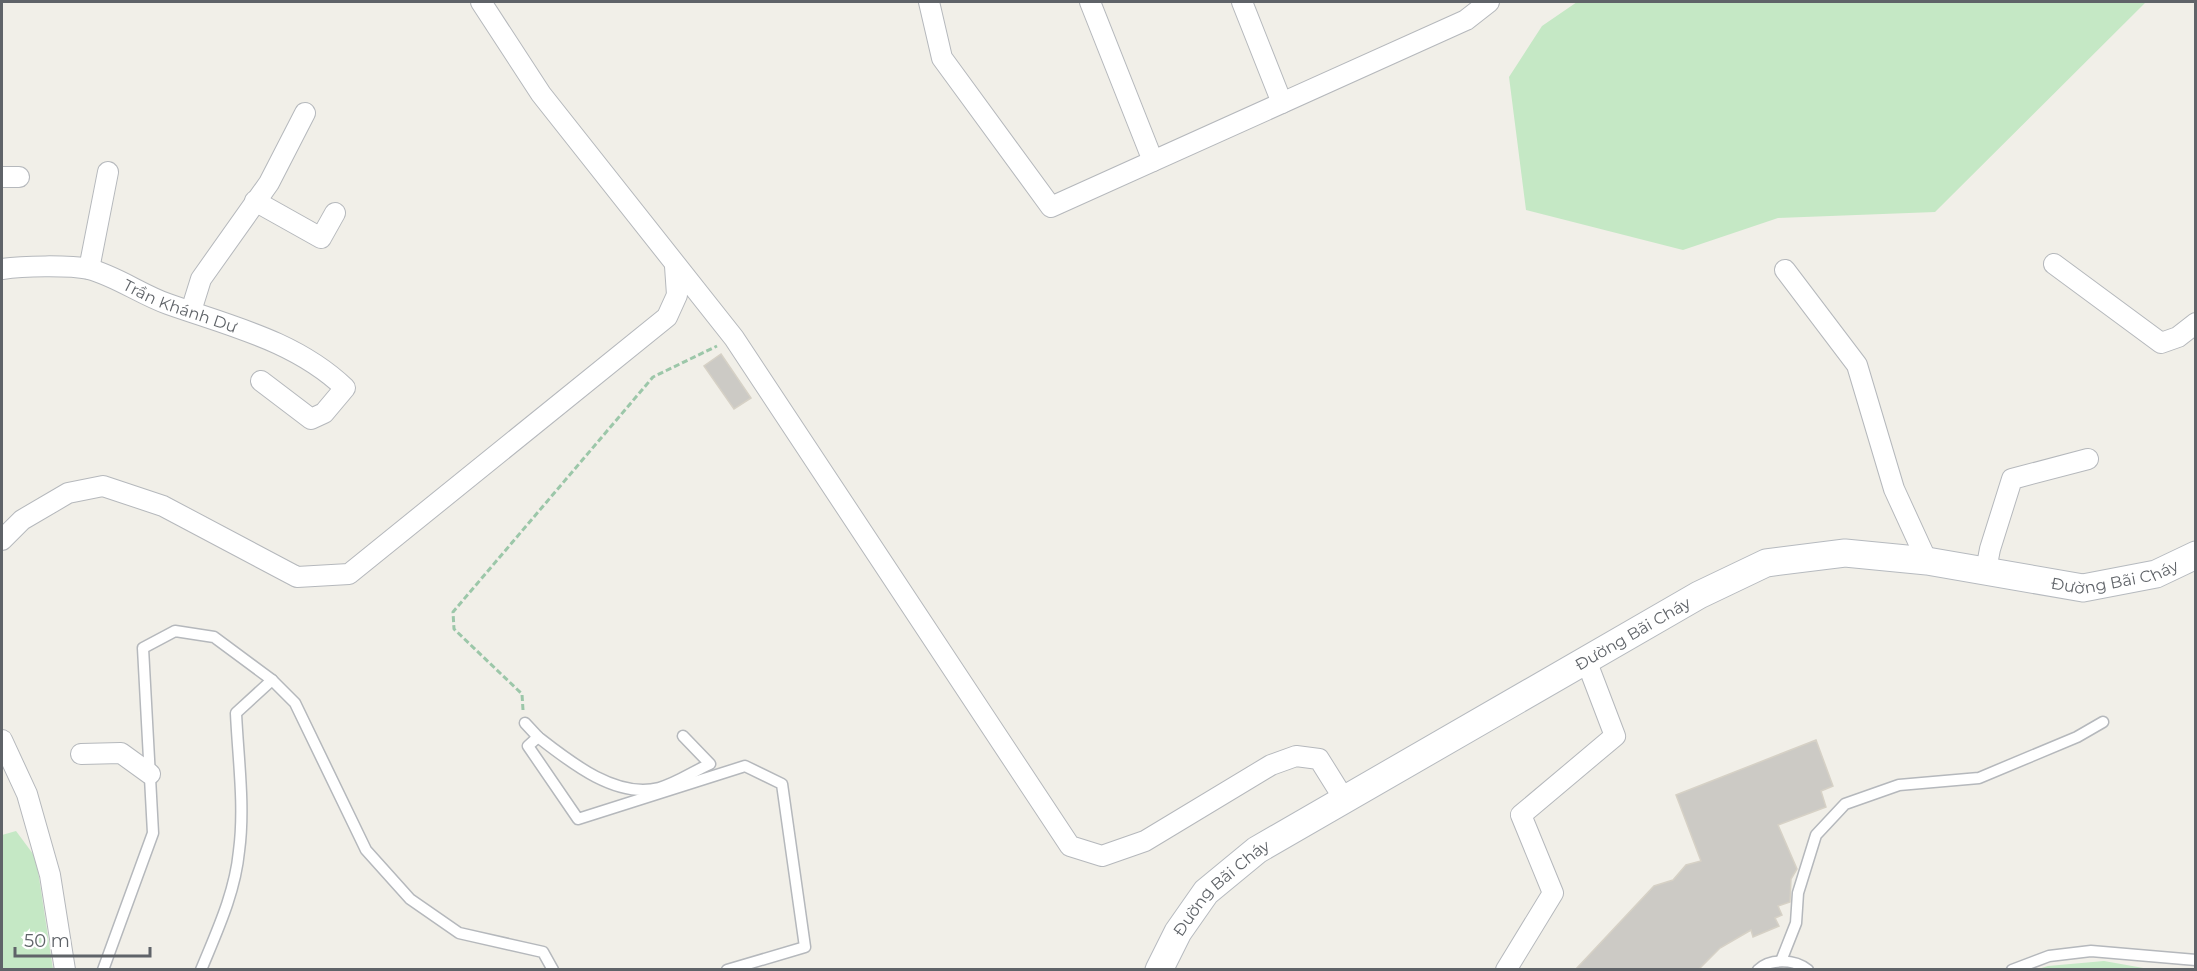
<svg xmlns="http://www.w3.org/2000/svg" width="2197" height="971" viewBox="0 0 2197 971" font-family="Montserrat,sans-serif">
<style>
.green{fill:#c5e8c5}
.building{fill:#cccac5;stroke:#d6d1c6;stroke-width:1.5}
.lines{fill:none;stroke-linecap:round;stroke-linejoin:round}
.lane-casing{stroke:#b5b8bc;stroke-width:13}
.street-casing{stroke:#b5b8bc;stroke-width:22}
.secondary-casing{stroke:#b6babf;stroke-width:29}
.path{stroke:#9cc7a9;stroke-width:3;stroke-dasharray:6 3;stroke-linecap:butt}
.lane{stroke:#fff;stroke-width:10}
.street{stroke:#fff;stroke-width:20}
.secondary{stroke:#fff;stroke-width:27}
.labels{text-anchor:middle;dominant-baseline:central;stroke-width:5;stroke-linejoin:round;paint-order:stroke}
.street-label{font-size:16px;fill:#5f6368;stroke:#fff}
</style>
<rect width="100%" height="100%" fill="#f1efe8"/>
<g class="green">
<polygon points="1577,2 2146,2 1935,212 1778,218 1683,250 1526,210 1509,77 1542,26"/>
<polygon points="16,831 36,858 53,969 2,969 2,835"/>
<polygon points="2104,961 2149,969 2038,969 2048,966"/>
</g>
<g class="building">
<polygon points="721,354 751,398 734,409 704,366"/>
<polygon points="1816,740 1833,786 1821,791 1826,807 1778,825 1797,869 1791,879 1790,902 1778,906 1782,915 1775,918 1779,926 1753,937 1751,930 1720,948 1699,969 1576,969 1654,886 1673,880 1686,865 1701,861 1676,795"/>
</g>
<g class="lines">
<g class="lane-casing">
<g id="lane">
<polyline points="525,723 538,737 528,746 578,819 745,766 782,784 805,947 727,970"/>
<path d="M538 737C570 762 616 799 659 788 677 783 694 771 710 764L683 736"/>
<polyline points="1781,961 1796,923 1798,893 1816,835 1845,804 1899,785 1979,778 2077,737 2103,722"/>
<polyline points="103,970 153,833 143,648 175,631 214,637 272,680 295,703 366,850 410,899 459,933 543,952 553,970"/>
<path d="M201 970C217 931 235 893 239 851 245 806 238 758 236 713L272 680"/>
<path d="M1758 970C1770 958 1795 959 1808 970"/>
<polyline points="2012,970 2049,956 2091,951 2196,960"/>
</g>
</g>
<g class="street-casing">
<g id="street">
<polyline points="481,2 541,94 734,338 1070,846 1102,856 1145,841 1271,765 1296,756 1319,759 1344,799"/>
<polyline points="929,2 942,58 1051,207 1466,20 1489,2"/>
<polyline points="1090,2 1153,161"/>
<polyline points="1242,2 1282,103"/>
<polyline points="2,177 19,177"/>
<polyline points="255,201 321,238 335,213"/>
<polyline points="2054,264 2161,343 2178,337 2196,323"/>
<path id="s1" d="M2 269C23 266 68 265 89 269 116 276 142 295 168 304 230 326 296 341 345 388L324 413 311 419 261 381"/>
<polyline points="89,269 108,172"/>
<polyline points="1785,270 1857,365 1894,489 1927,561"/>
<polyline points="191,311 201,279 269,183 305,113"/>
<polyline points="2,540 22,520 68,493 103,486 163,506 297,577 349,574 667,317 677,295 675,266"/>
<polyline points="1986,570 1990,549 2012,479 2088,459"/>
<polyline points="2,740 27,794 50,875 65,970"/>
<polyline points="81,754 121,753 150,774"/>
<polyline points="1506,970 1553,893 1521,815 1615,736 1586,660"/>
</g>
</g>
<g class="secondary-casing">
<g id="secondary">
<path id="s2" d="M1159 970 1178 932 1206 892 1257 850 1699 595 1766 563 1845 553 1927 561 2083 588 2156 574 2196 555"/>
</g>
</g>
<polyline class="path" points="523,710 522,694 454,629 453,612 653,377 717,346"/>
<use href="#lane" class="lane"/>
<use href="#street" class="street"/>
<use href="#secondary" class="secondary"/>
</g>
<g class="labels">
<g class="street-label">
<text stroke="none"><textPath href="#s1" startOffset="186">Trần Khánh Dư</textPath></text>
<text stroke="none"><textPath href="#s2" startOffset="1095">Đường Bãi Cháy</textPath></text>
<text stroke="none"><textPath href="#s2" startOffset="591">Đường Bãi Cháy</textPath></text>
<text stroke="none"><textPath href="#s2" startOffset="105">Đường Bãi Cháy</textPath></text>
</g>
</g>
<rect width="2197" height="971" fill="none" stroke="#5f6368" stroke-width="6"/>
<path d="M15 947v9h135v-9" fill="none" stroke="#5f6368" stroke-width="3"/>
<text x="24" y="947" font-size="18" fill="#5f6368" stroke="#ffffff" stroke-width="4.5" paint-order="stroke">50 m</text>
</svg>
